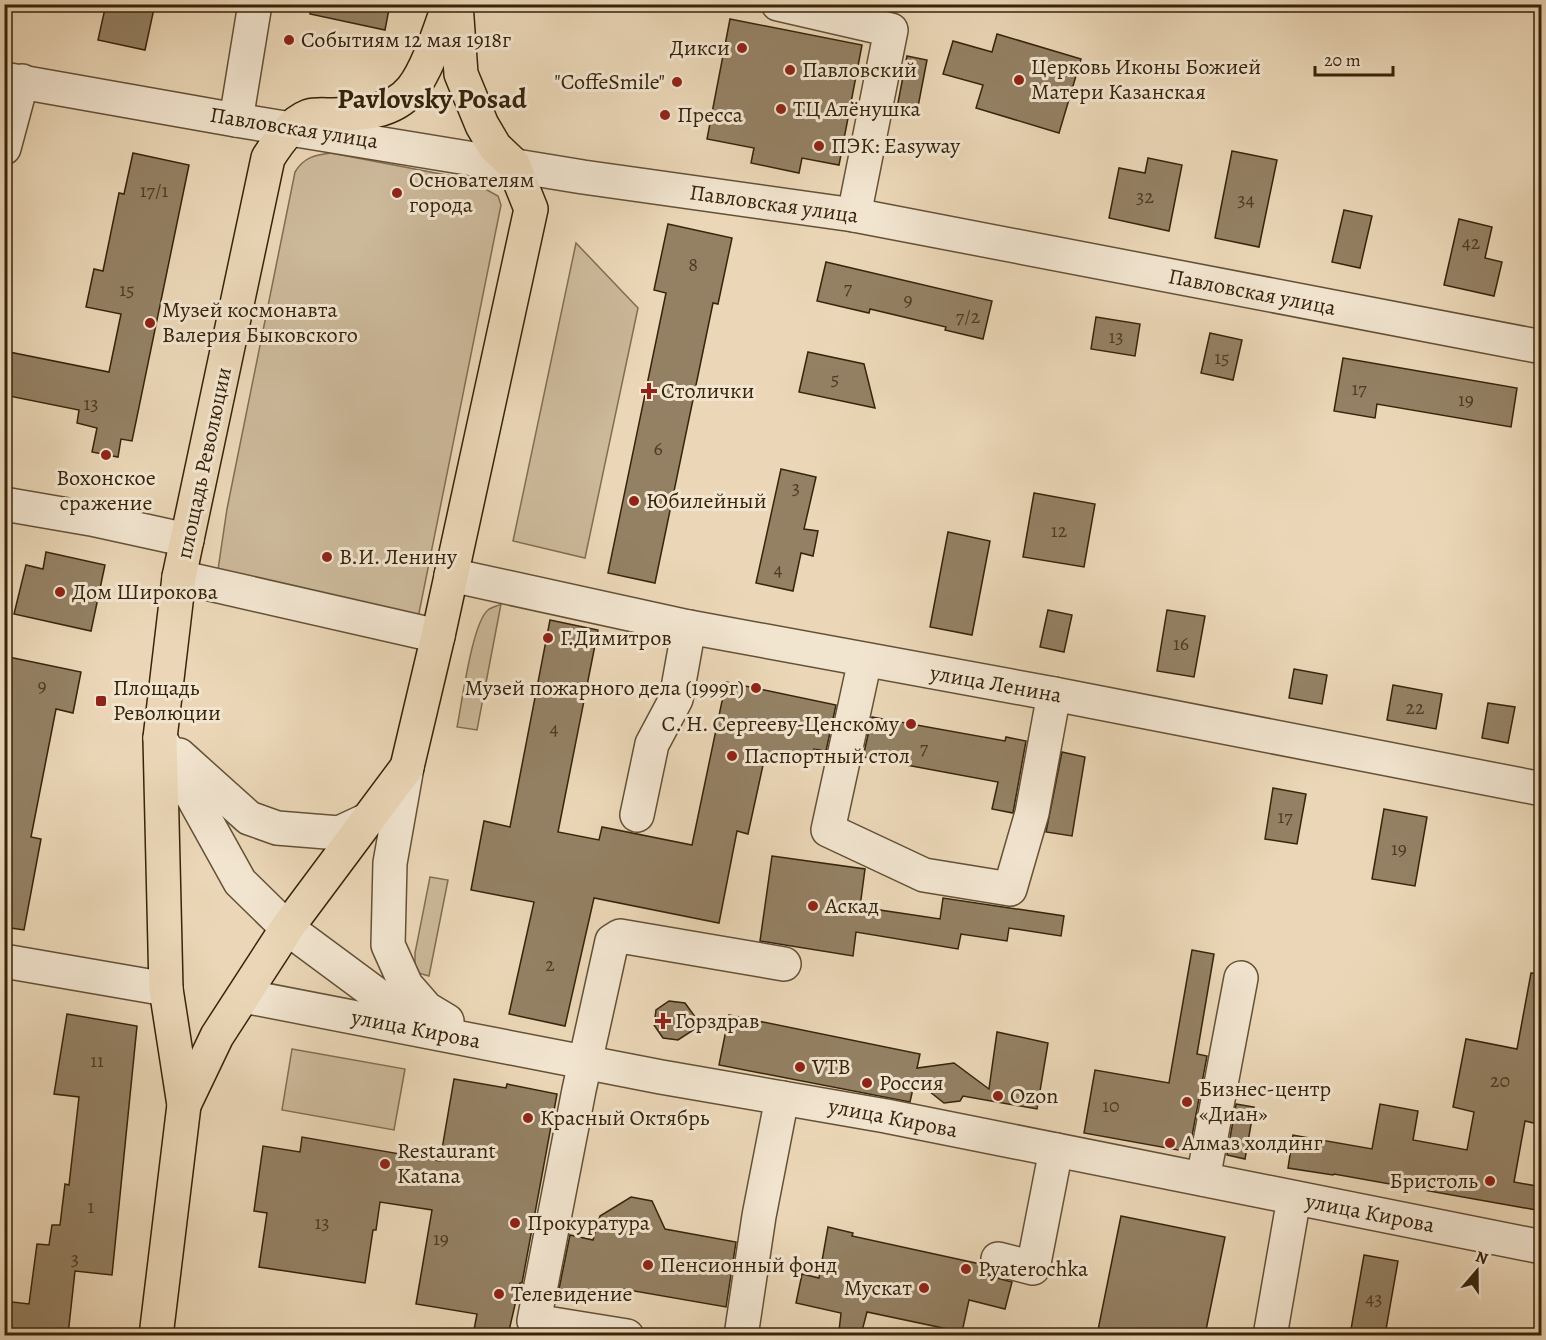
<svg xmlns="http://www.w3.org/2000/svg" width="1546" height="1340" viewBox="0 0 1546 1340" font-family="Alegreya,serif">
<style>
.green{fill:#ccb99a;stroke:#816e52;stroke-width:1.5}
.building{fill:#948164;stroke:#36240b;stroke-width:1.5}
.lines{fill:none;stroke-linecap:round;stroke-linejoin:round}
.minor-casing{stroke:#635136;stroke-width:36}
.major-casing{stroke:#36240b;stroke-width:36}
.minor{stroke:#f2e5d0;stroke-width:33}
.major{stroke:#ebd7b7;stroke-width:33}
.poi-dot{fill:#8f2418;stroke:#f2e5d0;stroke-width:2}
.labels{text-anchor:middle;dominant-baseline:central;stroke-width:6;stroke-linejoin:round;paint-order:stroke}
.number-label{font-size:20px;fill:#4e3b21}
.poi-label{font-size:22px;fill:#36240b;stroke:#f2e5d0;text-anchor:start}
.street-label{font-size:22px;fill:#36240b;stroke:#f2e5d0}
.district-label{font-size:28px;font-weight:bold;fill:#36240b;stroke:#f2e5d0}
</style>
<rect width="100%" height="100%" fill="#ebd7b7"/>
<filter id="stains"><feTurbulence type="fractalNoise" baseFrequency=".00333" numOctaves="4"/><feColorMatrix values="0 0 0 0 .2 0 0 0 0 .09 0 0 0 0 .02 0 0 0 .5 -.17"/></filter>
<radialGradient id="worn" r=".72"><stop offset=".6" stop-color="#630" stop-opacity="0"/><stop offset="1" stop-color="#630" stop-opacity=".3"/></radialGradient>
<g class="green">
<path d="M331 153 467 179 498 196 501 205 416 628 216 583 227 509 295 172C304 157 315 155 331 153Z"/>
<polygon points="576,243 638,308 585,558 513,541"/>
<path d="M501 604 477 730 457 727C462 703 472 623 488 610 491 607 498 606 501 604Z"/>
<polygon points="430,877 448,880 429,976 418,973 415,964 415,953"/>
<polygon points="292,1049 405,1069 394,1130 282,1110"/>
</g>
<g class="building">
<polygon points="106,4 155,4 145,50 98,40"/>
<polygon points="311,4 390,4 385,30 310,14"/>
<polygon points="730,19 862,45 839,165 802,158 799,173 751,163 754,148 707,139"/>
<polygon points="997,34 1081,59 1059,133 976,108 983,85 943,74 953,41 992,52"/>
<polygon points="907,56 927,60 916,117 896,113"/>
<polygon points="1232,151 1277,160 1259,247 1215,238"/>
<polygon points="133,153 189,165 132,441 121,439 118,457 92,452 97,428 77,423 79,410 4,395 4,351 109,372 121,314 86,307 94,269 103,271 119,193 124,194"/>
<polygon points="1148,158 1182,165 1169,231 1109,218 1119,168 1145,173"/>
<polygon points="1344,210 1372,216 1360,268 1332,262"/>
<polygon points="1459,219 1492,227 1485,258 1502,262 1494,296 1444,285"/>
<polygon points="668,224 732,238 718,304 713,303 655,583 608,573 666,293 654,290"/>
<polygon points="826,262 992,301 983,339 945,330 946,327 870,309 869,313 817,301"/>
<polygon points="1096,317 1140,324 1135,356 1091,349"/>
<polygon points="1210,333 1242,340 1233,380 1201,373"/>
<polygon points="808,352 864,364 875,408 799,392"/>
<polygon points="1343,358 1517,388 1511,427 1377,404 1375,418 1334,411"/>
<polygon points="781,469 816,477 804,529 818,531 813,556 801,553 793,591 756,583"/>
<polygon points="1034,493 1095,504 1084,567 1023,557"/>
<polygon points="948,532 990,541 972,635 930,627"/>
<polygon points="46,552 105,565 91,631 14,614 26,565 43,569"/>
<polygon points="1048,610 1072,615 1064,652 1040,647"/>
<polygon points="1167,610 1205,616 1194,677 1157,671"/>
<polygon points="550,620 598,630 558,832 599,840 602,827 692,845 726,682 836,705 826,751 814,749 812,762 792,758 791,762 765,756 748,834 737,831 719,923 594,898 565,1026 509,1014 534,902 471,890 484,821 510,827"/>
<polygon points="4,656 81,672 73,713 56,709 31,837 41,839 24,930 4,927"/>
<polygon points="1294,669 1327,675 1322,704 1289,698"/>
<polygon points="1393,685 1442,694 1436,729 1387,720"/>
<polygon points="1488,703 1515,707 1508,743 1482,738"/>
<polygon points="872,717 1005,741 1006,737 1026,741 1013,813 992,809 998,782 863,757"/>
<polygon points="1062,752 1085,757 1072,836 1046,832"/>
<polygon points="1273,788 1306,794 1297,844 1265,839"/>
<polygon points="1384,809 1427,817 1415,886 1372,879"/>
<polygon points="772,856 865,869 860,907 940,919 943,898 1064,916 1061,936 1009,928 1007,941 961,934 958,949 856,932 853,956 760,941"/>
<polygon points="1192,950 1214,954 1197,1054 1207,1056 1189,1152 1084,1133 1095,1070 1169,1083"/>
<polygon points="1531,973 1542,974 1542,1125 1525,1121 1514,1182 1542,1187 1542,1211 1334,1174 1333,1175 1288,1168 1293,1135 1372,1149 1380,1104 1418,1111 1413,1140 1467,1150 1474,1112 1453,1107 1466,1039 1517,1049"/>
<polygon points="669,1001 685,1003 701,1025 678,1040 663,1038 654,1025 656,1010"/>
<polygon points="67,1014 137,1026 112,1275 75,1271 68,1335 4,1335 4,1301 29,1304 37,1244 49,1245 52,1225 60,1225 65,1184 69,1185 79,1097 54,1094"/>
<polygon points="729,1015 920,1054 917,1068 954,1063 989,1089 997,1032 1048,1043 1037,1109 963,1096 960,1101 944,1103 915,1080 910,1102 719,1065"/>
<polygon points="454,1079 506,1088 507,1084 557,1094 522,1283 520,1283 508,1335 473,1335 477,1314 416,1304 432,1210 380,1202 376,1230 373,1230 365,1283 259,1267 267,1213 254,1211 263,1146 300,1152 302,1137 440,1161"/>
<polygon points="1236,1104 1254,1107 1245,1159 1227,1155"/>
<polygon points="631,1197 652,1201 665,1229 736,1242 726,1307 623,1289 618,1299 559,1289 570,1235 593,1240 600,1216"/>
<polygon points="1121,1216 1225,1237 1205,1335 1097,1335"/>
<polygon points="828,1227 853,1233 852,1236 980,1264 985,1273 993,1277 1012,1282 1005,1309 969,1300 962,1332 867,1312 861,1335 839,1331 841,1313 796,1303 802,1274 819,1278"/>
<polygon points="1364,1255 1398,1261 1385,1335 1350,1335"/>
</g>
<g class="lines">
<g class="minor-casing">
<g id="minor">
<polyline points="778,4 891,30 854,215"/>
<polyline points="4,79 236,120 583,177 854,215 1542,347"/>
<polyline points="236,120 255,4"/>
<polyline points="4,148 22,81"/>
<polyline points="4,504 91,519 187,540"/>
<polyline points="451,575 689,627 1054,694 1542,789"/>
<polyline points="179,577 438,636"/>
<polyline points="865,660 828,830 924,875 1010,889 1032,813 1054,694"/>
<polyline points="160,738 240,882 287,928 418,1025"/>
<polyline points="179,755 249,818 277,828 339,833 369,819"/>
<polyline points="407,767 390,863 388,945 406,985 427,1009 447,1021"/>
<polyline points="637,815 652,744 676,699 689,627"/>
<polyline points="4,961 166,989"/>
<polyline points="244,996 661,1077 886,1116 1542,1247"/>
<polyline points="1203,1179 1241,978"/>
<polyline points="998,1259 1033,1268 1056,1150"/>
<polyline points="627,1336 534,1321 579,1090 612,941 620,936 784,964"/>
<polyline points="741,1336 759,1216 782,1098"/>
<polyline points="1270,1336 1294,1198"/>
</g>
</g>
<g class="major-casing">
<g id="major">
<polyline points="184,1105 217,1036 287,928 407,767 438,636 531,209 513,164 495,147 482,125 461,74 456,4"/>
<path d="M156 1336 184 1105 166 989 160 738 179 577 268 158C278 142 291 123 309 116 316 114 325 115 332 115 360 114 393 113 412 89 428 69 440 29 449 4"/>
</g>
</g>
<use href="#minor" class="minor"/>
<use href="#major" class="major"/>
</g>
<g class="poi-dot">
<circle cx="289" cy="40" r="6"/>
<circle cx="742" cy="48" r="6"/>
<circle cx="790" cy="70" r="6"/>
<circle cx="1019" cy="80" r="6"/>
<circle cx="677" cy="82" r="6"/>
<circle cx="781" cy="109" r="6"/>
<circle cx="665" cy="115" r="6"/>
<circle cx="819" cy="146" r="6"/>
<circle cx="397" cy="193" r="6"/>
<circle cx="150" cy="323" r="6"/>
<path d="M646 382h6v6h6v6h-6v6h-6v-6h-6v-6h6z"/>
<circle cx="106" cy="455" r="6"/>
<circle cx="634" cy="501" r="6"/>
<circle cx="327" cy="557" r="6"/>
<circle cx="60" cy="592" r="6"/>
<circle cx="548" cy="638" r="6"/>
<circle cx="756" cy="688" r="6"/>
<rect x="95" y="695" width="12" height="12" rx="3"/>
<circle cx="911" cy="724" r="6"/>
<circle cx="732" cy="756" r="6"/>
<circle cx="813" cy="906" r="6"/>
<path d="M660 1012h6v6h6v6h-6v6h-6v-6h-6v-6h6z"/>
<circle cx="800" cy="1067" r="6"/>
<circle cx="867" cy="1083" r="6"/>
<circle cx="998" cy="1096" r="6"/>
<circle cx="1187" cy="1102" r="6"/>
<circle cx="528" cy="1118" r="6"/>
<circle cx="1170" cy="1143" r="6"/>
<circle cx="385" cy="1164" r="6"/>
<circle cx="1490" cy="1181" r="6"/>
<circle cx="515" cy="1223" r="6"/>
<circle cx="648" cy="1265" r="6"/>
<circle cx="966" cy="1269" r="6"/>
<circle cx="924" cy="1288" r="6"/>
<circle cx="499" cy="1294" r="6"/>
</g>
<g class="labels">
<g class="number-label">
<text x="154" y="190">17/1</text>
<text x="1145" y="196">32</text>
<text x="1246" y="199">34</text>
<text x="1471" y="242">42</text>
<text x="693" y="264">8</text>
<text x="848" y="287">7</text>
<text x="127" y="289">15</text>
<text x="908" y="299">9</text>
<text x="968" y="316">7/2</text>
<text x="1116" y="336">13</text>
<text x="1222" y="357">15</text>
<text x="835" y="378">5</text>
<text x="1359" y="388">17</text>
<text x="1466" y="399">19</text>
<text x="91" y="403">13</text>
<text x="658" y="448">6</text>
<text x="796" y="487">3</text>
<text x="1059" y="530">12</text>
<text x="778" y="569">4</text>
<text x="1181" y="643">16</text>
<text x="42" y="685">9</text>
<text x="1415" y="707">22</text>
<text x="554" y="728">4</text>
<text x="924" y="747">7</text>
<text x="1285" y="816">17</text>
<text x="1399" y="848">19</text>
<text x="550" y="964">2</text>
<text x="97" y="1060">11</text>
<text x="1500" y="1080">20</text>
<text x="1111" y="1105">10</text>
<text x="91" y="1206">1</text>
<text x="322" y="1222">13</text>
<text x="441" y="1238">19</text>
<text x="75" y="1258">3</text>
<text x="1374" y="1298">43</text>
</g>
<g class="poi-label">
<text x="301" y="40">Событиям 12 мая 1918г</text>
<text x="730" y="48" text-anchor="end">Дикси</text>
<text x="1031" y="67">Церковь Иконы Божией<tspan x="1031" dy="25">Матери Казанская</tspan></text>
<text x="802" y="70">Павловский</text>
<text x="665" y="82" text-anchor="end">"CoffeSmile"</text>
<text x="793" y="109">ТЦ Алёнушка</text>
<text x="677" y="115">Пресса</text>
<text x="831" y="146">ПЭК: Easyway</text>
<text x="409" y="180">Основателям<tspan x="409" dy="25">города</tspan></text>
<text x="162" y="310">Музей космонавта<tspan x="162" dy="25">Валерия Быковского</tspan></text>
<text x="661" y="391">Столички</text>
<text x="106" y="478" text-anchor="middle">Вохонское<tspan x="106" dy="25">сражение</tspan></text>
<text x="646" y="501">Юбилейный</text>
<text x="339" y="557">В.И. Ленину</text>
<text x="72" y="592">Дом Широкова</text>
<text x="560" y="638">Г.Димитров</text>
<text x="113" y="688">Площадь<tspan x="113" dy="25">Революции</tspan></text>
<text x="744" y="688" text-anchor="end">Музей пожарного дела (1999г)</text>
<text x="899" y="724" text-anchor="end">С. Н. Сергееву-Ценскому</text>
<text x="744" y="756">Паспортный стол</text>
<text x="825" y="906">Аскад</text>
<text x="675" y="1021">Горздрав</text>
<text x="812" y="1067">VTB</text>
<text x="879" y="1083">Россия</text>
<text x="1199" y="1089">Бизнес-центр<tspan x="1199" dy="25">«Диан»</tspan></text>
<text x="1010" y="1096">Ozon</text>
<text x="540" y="1118">Красный Октябрь</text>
<text x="1182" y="1143">Алмаз холдинг</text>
<text x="397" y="1151">Restaurant<tspan x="397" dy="25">Katana</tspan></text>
<text x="1478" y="1181" text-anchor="end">Бристоль</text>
<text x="527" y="1223">Прокуратура</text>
<text x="660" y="1265">Пенсионный фонд</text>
<text x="978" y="1269">Pyaterochka</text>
<text x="912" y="1288" text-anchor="end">Мускат</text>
<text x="511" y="1294">Телевидение</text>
</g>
<g class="street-label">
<text transform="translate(294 128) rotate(9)">Павловская улица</text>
<text transform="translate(774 204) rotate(8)">Павловская улица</text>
<text transform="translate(1252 292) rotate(11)">Павловская улица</text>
<text transform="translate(204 463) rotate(-78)">площадь Революции</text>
<text transform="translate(996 684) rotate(10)">улица Ленина</text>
<text transform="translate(416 1029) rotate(11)">улица Кирова</text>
<text transform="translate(893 1118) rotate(11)">улица Кирова</text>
<text transform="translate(1370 1213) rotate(11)">улица Кирова</text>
</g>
<g class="district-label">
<text x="432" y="99">Pavlovsky Posad</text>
</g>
</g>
<rect width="1546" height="1340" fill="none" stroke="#ebd7b7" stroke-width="24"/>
<rect x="6" y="6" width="1534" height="1328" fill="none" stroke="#36240b" stroke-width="3"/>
<rect x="12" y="12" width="1522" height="1316" fill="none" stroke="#36240b" stroke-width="1.5"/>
<g transform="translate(1477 1271) rotate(20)" stroke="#f2e5d0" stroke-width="4.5" paint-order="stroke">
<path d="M0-4.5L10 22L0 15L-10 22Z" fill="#36240b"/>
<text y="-9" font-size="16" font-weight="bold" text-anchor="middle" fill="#36240b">N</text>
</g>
<path d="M1315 66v9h78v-9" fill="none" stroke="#36240b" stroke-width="3"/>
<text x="1324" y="66" font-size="18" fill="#36240b" stroke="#f2e5d0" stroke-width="4.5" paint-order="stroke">20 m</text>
<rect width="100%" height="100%" filter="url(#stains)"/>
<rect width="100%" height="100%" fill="url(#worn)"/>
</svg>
